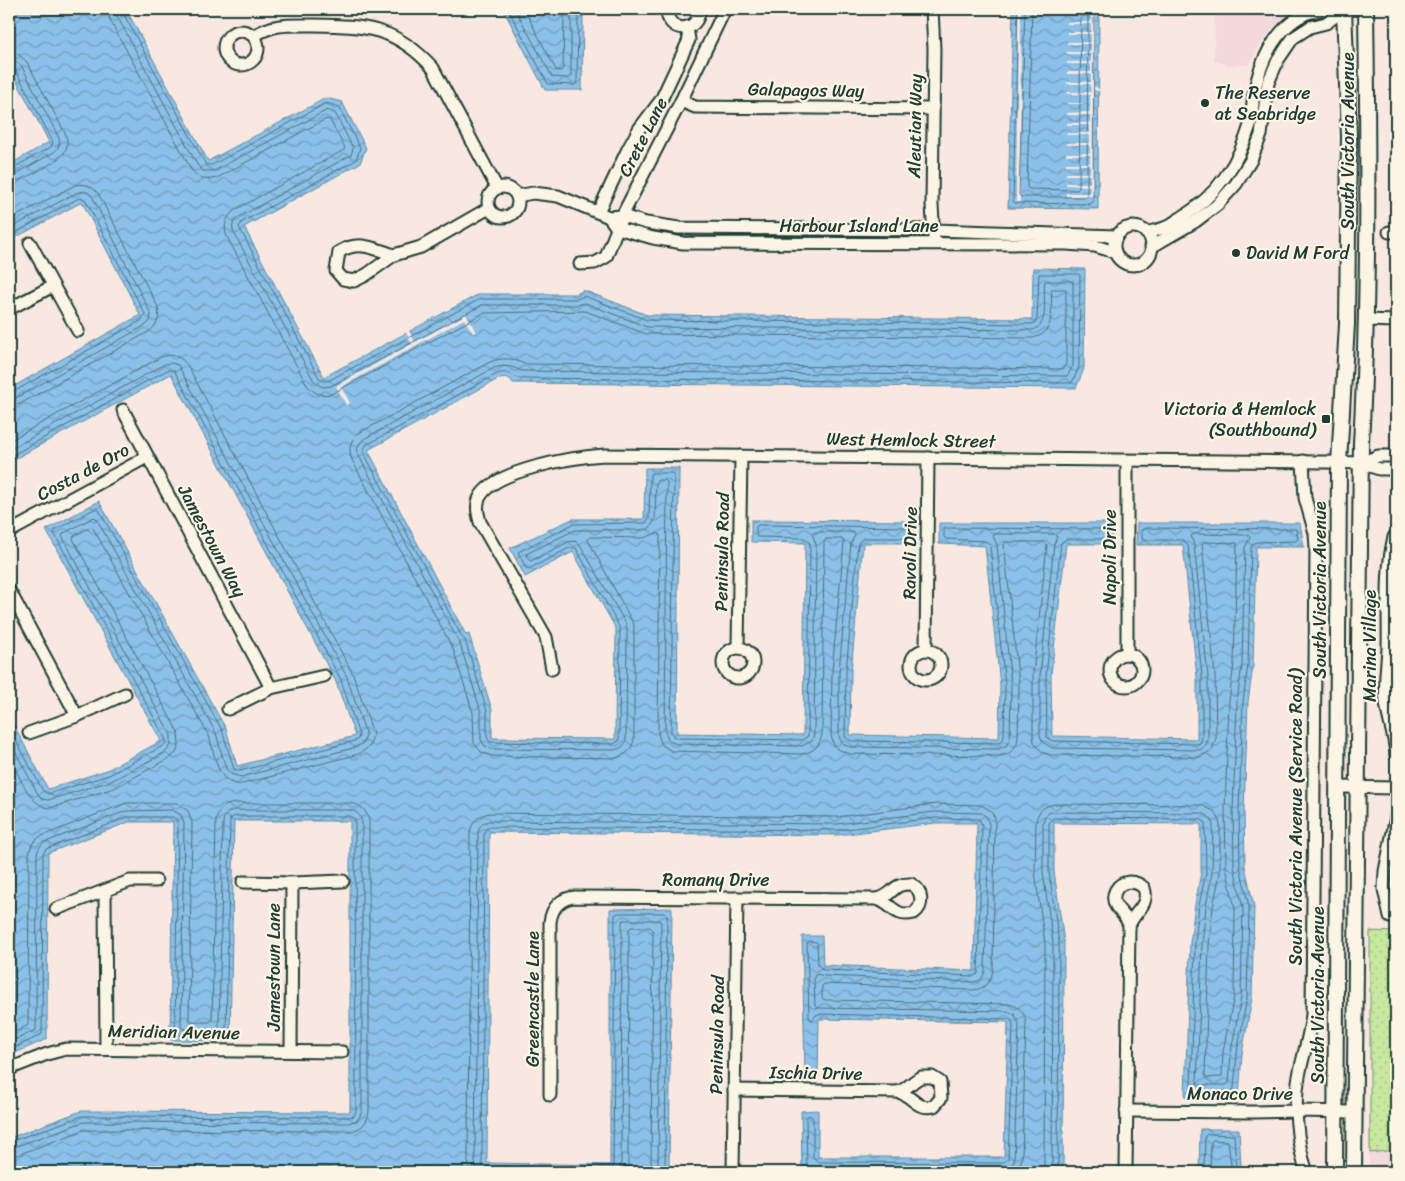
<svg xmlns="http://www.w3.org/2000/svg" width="1405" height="1181" viewBox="0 0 1405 1181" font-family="Sriracha,sans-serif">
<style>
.built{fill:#f3d8dc}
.park{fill:url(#park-dots);stroke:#74926a}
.water{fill:url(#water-waves);stroke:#608ca0}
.pier{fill:#f8e8e1}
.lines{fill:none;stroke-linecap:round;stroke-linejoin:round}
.shore{stroke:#4a717c;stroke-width:1}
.minor-casing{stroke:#1f3d34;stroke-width:15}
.major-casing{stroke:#1f3d34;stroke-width:18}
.minor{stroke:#fcf5e5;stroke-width:11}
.major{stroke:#fcf5e5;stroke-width:14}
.poi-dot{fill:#1f3d34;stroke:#fcf5e5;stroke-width:2}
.labels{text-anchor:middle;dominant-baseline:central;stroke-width:4.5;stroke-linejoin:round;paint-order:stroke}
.street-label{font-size:18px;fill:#1f3d34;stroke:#fcf5e5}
.poi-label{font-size:18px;fill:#1f3d34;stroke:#fcf5e5;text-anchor:start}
</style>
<defs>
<pattern id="park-dots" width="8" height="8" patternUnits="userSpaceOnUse" patternTransform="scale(1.25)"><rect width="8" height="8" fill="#c8e79f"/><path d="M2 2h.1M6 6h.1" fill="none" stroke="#abc78a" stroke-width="1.8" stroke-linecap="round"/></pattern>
<pattern id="water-waves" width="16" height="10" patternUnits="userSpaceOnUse" patternTransform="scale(1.25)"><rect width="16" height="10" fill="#8bc0e8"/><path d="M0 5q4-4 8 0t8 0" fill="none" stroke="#719dbd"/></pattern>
</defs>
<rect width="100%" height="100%" fill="#f8e8e1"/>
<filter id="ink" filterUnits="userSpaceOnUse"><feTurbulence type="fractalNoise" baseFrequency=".02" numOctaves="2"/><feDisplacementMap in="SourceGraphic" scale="10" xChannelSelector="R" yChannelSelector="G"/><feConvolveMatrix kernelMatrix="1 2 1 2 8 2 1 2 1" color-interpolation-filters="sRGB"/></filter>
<g filter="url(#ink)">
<g class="built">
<polygon points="1205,9 1300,9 1272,29 1259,46 1249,65 1227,65 1214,60 1215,12 1205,12"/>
<polygon points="1369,1101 1395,1122 1396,1127 1396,1172 1369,1172"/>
</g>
<polygon class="park" points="1370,931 1396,932 1396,1150 1370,1153"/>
<g class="water">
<path d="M9 9H126L208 161 326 98 342 102 366 148 360 163 244 227 324 377 479 294H577L583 290 647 315 1032 319 1033 268 1085 269 1084 369 1076 388 513 383C509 377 507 377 500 378L368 450 466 635 469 634 492 710V738L615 739 616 629 573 552 525 577 510 548 572 519H644L645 468H679L677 733 803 735 805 543 751 542V520L913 521V543H863L851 672 850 735 999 738 1000 685 985 546 939 544V523H1111L1112 544H1066L1051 675 1052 736 1197 739V677L1183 545H1136L1137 523H1300L1304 547H1256L1253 666 1248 702 1244 810 1245 866 1254 907 1252 998 1242 1054 1239 1096 1185 1097 1190 943 1195 904 1201 872V824L1054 823V871L1064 942 1063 1172H802L801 1111 818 1110V1157H1004L1008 1022 819 1019 818 1076H805L802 936H822L823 965 974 971 977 823H936L838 835 489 832 487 1163 610 1165V909L672 908 669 1172H9V1138L81 1111 350 1112V821H234L230 1041 170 1040 173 822H129L48 853 47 1039 13 1054 9 1045V716L48 789 107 770 161 741 46 530 99 501 226 729 237 766 355 736 336 682 171 374 9 462V389L140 315 82 202 9 241V165L49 142 9 67Z"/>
<polygon points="503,9 586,9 583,16 582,90 545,90"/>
<polygon points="1013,9 1099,9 1098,209 1008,208"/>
<polygon points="1200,1129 1239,1129 1241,1166 1244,1172 1199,1172"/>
</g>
<g class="pier">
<polygon points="1018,9 1021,9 1020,202 1016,202 1017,118 1013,116 1013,114 1017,116"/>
<polygon points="1091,9 1095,9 1094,86 1099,89 1099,91 1094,90 1093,196 1066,196 1066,193 1090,193 1090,186 1066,185 1066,183 1090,183 1090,175 1066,175 1066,173 1090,173 1090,165 1066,165 1066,163 1090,163 1090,155 1066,155 1066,153 1090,153 1090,145 1066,145 1066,143 1090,143 1090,135 1066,135 1066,133 1090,133 1090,125 1067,125 1067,123 1090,123 1090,115 1067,115 1067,113 1090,112 1090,104 1067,104 1067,103 1090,103 1090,95 1067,94 1067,92 1091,92 1090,84 1067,84 1067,82 1091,82 1091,74 1067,74 1067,72 1091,72 1091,64 1067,64 1067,62 1091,62 1091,54 1067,54 1067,52 1091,52 1091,44 1067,44 1067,42 1091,42 1091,34 1067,34 1067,32 1091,32 1091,24 1067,24 1067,22 1091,22 1091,14 1067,13 1067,11 1091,12"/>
<polygon points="466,314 476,332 473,333 464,319 341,387 350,403 346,405 336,386 412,344 405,331 408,329 415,342"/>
</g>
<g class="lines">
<g class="shore">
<path d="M108 9 110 20 191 169C198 179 206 181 217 178L326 119 330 120 345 148 344 150 235 210C226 217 223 226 227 237L307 385C314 394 323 397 333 393L484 313 585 311 646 334 1032 338C1057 334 1050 307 1052 289H1066V364L1063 369 524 364C512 358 503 357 490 362L359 433C350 440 348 449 352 460L453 649 473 713 474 743 481 752 492 756 615 758C626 756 632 750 634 739V625L588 540 590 537 644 538 657 533 660 535 658 733 661 744 671 751 802 754C814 752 820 745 822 734L824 542 826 539H842L844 542 832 671 831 735 833 743 837 749 850 754 998 756 1006 755 1013 750 1017 743 1018 737 1019 684 1004 544 1006 542H1044L1047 545 1033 674V735L1034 742 1038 748 1044 753 1051 755 1200 757 1212 750 1216 738 1215 676 1202 544 1204 542 1237 543 1234 664 1229 701 1225 810 1226 867 1235 909 1234 996 1223 1051 1222 1076 1219 1077 1207 1078 1205 1075 1209 944 1213 907 1220 873V825L1218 817 1214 811 1201 805 1056 804C1045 805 1038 810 1036 821L1035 872 1045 944 1044 1172"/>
<path d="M116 9 117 16 198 166 203 171H214L327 110 335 113 353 148 351 155 239 217C233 221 231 226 234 233L314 381 322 387 331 386 482 305H577L585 303 647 327 1032 330C1051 326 1042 296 1045 281H1073V366L1067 376 521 371C512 366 504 365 494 368L364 439C358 444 356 449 359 456L460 644 481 712V740L485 746 492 749 614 750C621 749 626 745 626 738L627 630 626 624 579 543 574 541 568 542 531 561 529 560 526 554 575 530H643L649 529 655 520 656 482 658 480H665L667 482 665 732 669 741 677 744 802 746 812 741 814 734 816 544 812 534 815 532H853L855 535 851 543 839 671V735C840 742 844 746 851 747L998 749 1007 745 1010 737 1011 685 997 545 993 536 995 534H1054L1057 537 1054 544 1040 675V736L1043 742 1052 748 1200 750 1206 745 1208 740V676L1194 545 1191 536 1194 534 1249 535 1250 538 1245 547 1242 665 1237 701 1233 810 1234 866 1243 908 1241 997 1231 1052 1229 1083 1226 1085H1200L1197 1083 1202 944 1206 906 1212 873 1213 825C1212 818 1207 814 1200 813L1050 812 1045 816 1043 822V872L1053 943 1052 1172"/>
<path d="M122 9 123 13 206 165H212L326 103 339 107 360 148 356 160 242 222 239 227 319 378 323 381H328L480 299H577L584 296 647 320 1031 324 1035 323 1037 319 1039 274H1077L1080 275 1079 367 1072 383 517 378C510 373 506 371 497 374L366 445 364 449V453L462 637 465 640 487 711V737L490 742 614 744 619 741 620 628 576 548H569L529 569 526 568 518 552 573 524 646 523 649 518 650 476 651 473H672L674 476 671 732 673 736 677 738 802 740 808 736 810 543 804 538 757 537 756 535V527L758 525 907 527 908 535 906 538H863L858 543 846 672 845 737 851 741 998 743 1002 741 1004 737 1005 685 990 546 985 541 946 539 944 537V529L946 528 1105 529 1106 537 1105 539H1066L1061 543 1046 675 1047 738 1053 741 1196 744 1200 743 1202 738V676L1188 545 1183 540H1143L1142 538V530L1145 528 1296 529 1298 539 1296 541 1257 542 1253 544 1251 547 1248 665 1243 702 1239 810 1240 866 1249 907 1247 998 1237 1053 1234 1089 1232 1091 1193 1092 1191 1089 1195 943 1199 905 1206 873 1205 822 1200 819 1053 818 1049 823V871L1059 943 1058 1172"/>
<polyline points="508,9 548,84 575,85 577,82 578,16 581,9"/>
<polyline points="515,9 552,77 568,78 571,76 571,16 574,9"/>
<polyline points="524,9 556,70 561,71 563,69 564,15 565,9"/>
<polyline points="1018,9 1013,201 1015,203 1090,204 1093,202 1094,9"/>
<polyline points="1025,9 1019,195 1021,197 1084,197 1087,195 1088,9"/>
<polyline points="1032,9 1027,187 1029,189 1077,190 1079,188 1081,9"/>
<path d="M9 52 18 54 27 62 65 133C68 140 68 146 64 153 58 162 20 182 9 183"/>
<path d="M9 60 15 61 21 65 58 136C61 143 59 148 54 152L16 174 9 175"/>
<polyline points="9,66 15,69 53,142 51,147 13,168 9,169"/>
<path d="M9 220 75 185C85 183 93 186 99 195L157 305C161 316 158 324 150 331L20 404 9 407"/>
<path d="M9 229 76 193C83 190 89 192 93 198L151 314 150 321 146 325 16 398 9 399"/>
<polyline points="9,236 79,198 85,199 145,314 142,320 13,392 9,393"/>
<path d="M9 441 161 357C172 353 181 356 188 366L353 674 373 734 370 746 359 754 242 784C217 787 215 754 209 736L93 528 91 527 74 536 73 539 178 732 179 746 176 753 170 758 114 788 50 808C29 807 18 772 9 756"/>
<polyline points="9,450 165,364 171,363 178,365 347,677 366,735 363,743 357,747 241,777 231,774 226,769 216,733 96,518 94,517 64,533 62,536 171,735 171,745 166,752 111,781 48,800 42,799 38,794 9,740"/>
<polyline points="9,457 167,370 174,370 341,680 359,735 358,739 355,741 240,771 234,769 222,730 99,510 96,508 55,530 54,533 165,738 166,743 163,746 109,775 48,794 43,791 9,727"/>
<path d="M9 1031H17L28 1025 29 853 32 844 39 837 126 803H177L188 811 192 822 189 1019 191 1022H210L212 1020 216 821C218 810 224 804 235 803H349C361 804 368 811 369 823V1111C368 1123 361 1130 349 1131L84 1130 17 1155 9 1156"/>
<path d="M9 1038 17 1039 36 1030 37 854 39 848 43 843 126 811 172 810 181 815 184 823 181 1027 184 1029 217 1030 219 1027 223 822C224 815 228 811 235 810H349C357 811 361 815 362 823V1111L358 1120 349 1123 83 1122 9 1149"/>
<polyline points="9,1044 17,1047 42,1034 43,854 46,849 128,817 172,817 176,819 178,823 175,1033 177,1035 223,1036 226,1034 230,819 235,816 349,816 355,819 356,1111 354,1116 349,1117 82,1116 9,1142"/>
<path d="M471 1172 468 1162 470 833C472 821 478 815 490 813L837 817 936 804 981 805 990 810 995 818 993 970C991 982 985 989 973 990L824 984 822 986V998L825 1000 1008 1004C1019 1006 1025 1012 1026 1023L1022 1157 1020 1165 1014 1172"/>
<path d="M480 1172 477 1168 475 1162 478 833C479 826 483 822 490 821L837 824 934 812 982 813 987 818 989 824 985 970C984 978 980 982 972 982L824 976 816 974 814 977 815 1006 817 1008 1007 1011 1014 1014 1019 1023 1014 1162 1010 1166 1003 1169 816 1168 814 1169 813 1172"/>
<polyline points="618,1172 621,1164 622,922 624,920 658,920 661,922 658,1172"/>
<polyline points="627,1172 628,1164 629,929 631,927 650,927 653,930 651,1172"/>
<polyline points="665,1172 667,916 664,913 618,913 615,915 613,1168 608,1170 488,1169 482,1165 484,833 486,829 490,827 838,830 935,818 979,819 982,825 978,974 973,976 823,970 818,965 817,942 809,941 807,943 809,1018 812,1020 816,1015 820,1014 1010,1019 1013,1024 1008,1159 1002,1163 818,1162 813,1157 813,1118 809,1115 806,1118 807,1172"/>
<polyline points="1204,1172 1205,1136 1207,1134 1234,1135 1236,1166 1238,1172"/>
<polyline points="1210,1172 1211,1142 1213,1140 1228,1141 1232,1172"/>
</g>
<g class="minor-casing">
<g id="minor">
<path d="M667 9C666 34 700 34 699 9"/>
<polyline points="932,9 934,49 932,205 934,237"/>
<circle cx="241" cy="48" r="17"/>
<path d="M254 36C273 23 290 25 312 25 365 26 395 26 433 68L497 188"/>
<polyline points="681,101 695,107 933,109"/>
<circle cx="503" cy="202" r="15"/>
<polyline points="517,196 533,193 558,196 609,217 622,216 646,223 679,228 934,230 1117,236"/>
<polyline points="598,212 628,149 639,129 661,100 689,40 687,27"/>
<polyline points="609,217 617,228 653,238 683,243 1066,244 1095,246 1115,252"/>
<circle cx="1133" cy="246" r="19"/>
<polyline points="1389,232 1396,232"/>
<path d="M1146 233C1152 231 1159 230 1164 228 1170 226 1175 221 1181 218 1218 195 1239 163 1251 122 1253 113 1252 104 1254 95 1259 64 1274 29 1305 14 1322 7 1344 10 1362 9"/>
<polyline points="30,243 78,331"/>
<polyline points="1151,247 1196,221 1217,205 1236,184 1251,160 1261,135 1268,83 1278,60 1293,38 1310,27 1326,23 1344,10"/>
<path d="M394 255C373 248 359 240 339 252L336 271 343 279 354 281 366 275 394 255 421 247 489 208"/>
<polyline points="580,264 595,263 606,257 622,216 681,101 725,9"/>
<polyline points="9,309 53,286"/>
<polyline points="1366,320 1396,321"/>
<polyline points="123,410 271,688"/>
<polyline points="1127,461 1127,654"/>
<path d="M1303 461 1305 498 1315 533 1316 548 1312 1014C1310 1034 1304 1052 1300 1071 1293 1103 1296 1142 1307 1172"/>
<polyline points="1361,463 1378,456 1396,456"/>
<polyline points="9,532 147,457"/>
<path d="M1394 537C1385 574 1389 610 1388 648 1387 666 1384 684 1386 702 1388 720 1395 736 1396 755"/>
<polyline points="9,590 77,716"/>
<polyline points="738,647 741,456"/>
<circle cx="738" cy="663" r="15"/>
<polyline points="926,649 928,458"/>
<circle cx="926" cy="665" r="15"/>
<circle cx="1126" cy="670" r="16"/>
<path d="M552 669 546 637 480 522C478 514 476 507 479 499 491 470 575 457 604 455L1326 462 1361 463 1379 469H1396"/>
<polyline points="228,709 271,688 324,676"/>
<polyline points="29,733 77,716 125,694"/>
<polyline points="1338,787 1396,788"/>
<polyline points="243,882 292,883 343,881"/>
<path d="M911 884C923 890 924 906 914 913 894 918 893 904 877 899 894 896 891 883 911 884Z"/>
<polyline points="105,892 106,1049"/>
<polyline points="56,909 130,881 156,881"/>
<polyline points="1390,917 1384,889 1385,871 1396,817"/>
<polyline points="291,1051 292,883"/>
<polyline points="9,1069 47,1054 66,1049 342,1052"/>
<path d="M921 1077H932L940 1082 941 1098 934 1106C915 1110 914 1096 898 1092 908 1089 912 1081 921 1077Z"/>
<polyline points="734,1090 898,1092"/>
<path d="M550 1095V922C552 907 561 898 575 897L877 899"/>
<polyline points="1126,1111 1253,1112 1297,1111 1354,1112"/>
<polyline points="733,1172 737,898"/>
<path d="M1126 1172 1129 926C1127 916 1121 914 1116 906 1110 895 1117 883 1129 882 1135 882 1139 883 1144 888 1150 906 1134 911 1129 926"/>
</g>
</g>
<g class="major-casing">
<g id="major">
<polyline points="1335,1172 1339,463 1347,324 1349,136 1344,9"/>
<path d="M1354 1172 1361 443C1369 298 1368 153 1366 9"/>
</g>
</g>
<use href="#minor" class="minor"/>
<use href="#major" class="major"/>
</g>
</g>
<g class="poi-dot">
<circle cx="1205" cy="103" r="5"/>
<circle cx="1236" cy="253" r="5"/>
<rect x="1321" y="414" width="10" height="10" rx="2.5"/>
</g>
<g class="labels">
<g class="street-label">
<text transform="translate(806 90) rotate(1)">Galapagos Way</text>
<text transform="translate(915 126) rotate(-89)">Aleutian Way</text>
<text transform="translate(643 137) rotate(-63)">Crete Lane</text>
<text transform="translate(1348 141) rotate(-90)">South Victoria Avenue</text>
<text x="859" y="226">Harbour Island Lane</text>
<text transform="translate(911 440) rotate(1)">West Hemlock Street</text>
<text transform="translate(83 472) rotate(-28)">Costa de Oro</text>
<text transform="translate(212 541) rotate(62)">Jamestown Way</text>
<text transform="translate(722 552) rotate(-89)">Peninsula Road</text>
<text transform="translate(910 553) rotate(-89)">Ravoli Drive</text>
<text transform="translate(1110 557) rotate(-90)">Napoli Drive</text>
<text transform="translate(1320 590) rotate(-90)">South Victoria Avenue</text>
<text transform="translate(1370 646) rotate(-90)">Marina Village</text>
<text transform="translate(1296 817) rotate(-90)">South Victoria Avenue (Service Road)</text>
<text x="716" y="880">Romany Drive</text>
<text transform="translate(274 967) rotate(-90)">Jamestown Lane</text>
<text transform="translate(1318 995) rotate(-90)">South Victoria Avenue</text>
<text transform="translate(533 999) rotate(-90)">Greencastle Lane</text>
<text transform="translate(174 1032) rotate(1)">Meridian Avenue</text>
<text transform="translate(717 1035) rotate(-89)">Peninsula Road</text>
<text transform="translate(816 1073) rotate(1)">Ischia Drive</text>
<text x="1240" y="1094">Monaco Drive</text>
</g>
<g class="poi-label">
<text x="1215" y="93">The Reserve<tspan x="1215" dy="21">at Seabridge</tspan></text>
<text x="1246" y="253">David M Ford</text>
<text x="1316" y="409" text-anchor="end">Victoria &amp; Hemlock<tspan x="1316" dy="21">(Southbound)</tspan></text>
</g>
</g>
<rect width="1405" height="1181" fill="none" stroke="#fcf5e5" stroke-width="30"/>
<rect x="15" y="15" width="1375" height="1151" fill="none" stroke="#1f3d34" stroke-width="2" filter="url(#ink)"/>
</svg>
